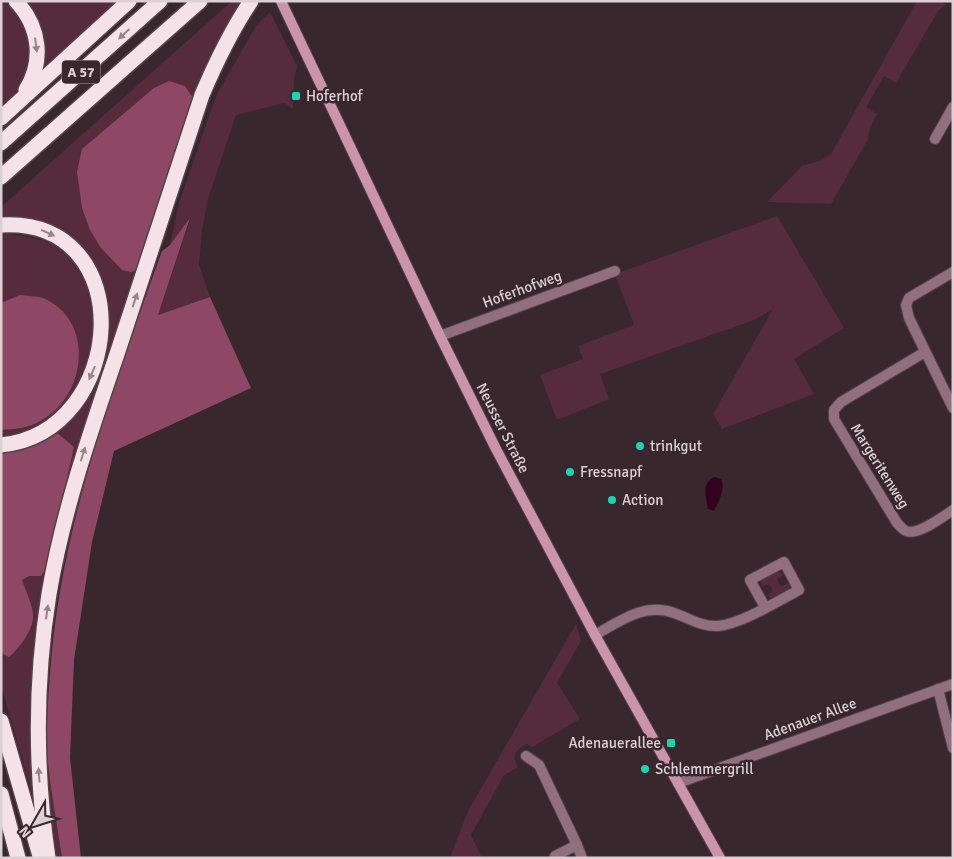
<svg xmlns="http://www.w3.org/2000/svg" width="954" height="859" viewBox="0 0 954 859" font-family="Signika,sans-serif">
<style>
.green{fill:#562c3d}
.forest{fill:#8f4766}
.water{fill:#34021c}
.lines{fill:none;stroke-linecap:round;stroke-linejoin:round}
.street-casing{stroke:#524248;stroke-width:12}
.secondary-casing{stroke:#524248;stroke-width:12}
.highway-casing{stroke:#524248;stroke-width:18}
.street{stroke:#916f7c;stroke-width:10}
.secondary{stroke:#cb94a9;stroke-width:10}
.highway{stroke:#f4e2e8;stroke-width:15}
.oneway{fill:#96848a}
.poi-dot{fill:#1ad5b2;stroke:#38272d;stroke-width:2}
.labels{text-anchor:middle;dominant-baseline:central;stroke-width:5;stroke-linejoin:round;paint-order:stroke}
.shield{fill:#38272d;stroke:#ab9da2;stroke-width:1}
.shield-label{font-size:14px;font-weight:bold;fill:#dcd0d4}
.poi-label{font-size:15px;fill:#dcd0d4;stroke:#38272d;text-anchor:start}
.street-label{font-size:15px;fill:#dcd0d4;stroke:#38272d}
</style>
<rect width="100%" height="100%" fill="#38272d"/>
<g class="green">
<path d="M1 1 6 2C28 27 39 59 18 89 14 95 7 101 1 106Z"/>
<path d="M26 1H116L43 72C47 43 45 25 26 1Z"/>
<path d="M232 1H246L226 30 49 568 36 807 1 685V450C76 448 128 352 102 285 94 264 82 252 65 238 46 224 25 216 1 220V207Z"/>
<polygon points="917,1 940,1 946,5 938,11 896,83 884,76 866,107 877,114 869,130 868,139 831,204 767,202 802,166 822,160 831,154"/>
<polygon points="270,12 297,66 294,79 293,109 284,103 236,115 208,199 202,230 199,265 210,297 158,315 190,220 170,245 179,203 216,96 256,26"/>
<polygon points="777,216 844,328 794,359 814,394 722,429 713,414 773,309 754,320 600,374 609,399 557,420 540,375 583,359 578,346 634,325 615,274"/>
<path d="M8 234C24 236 39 238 53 245 117 278 98 383 48 420 34 430 18 435 1 436V235Z"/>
<polygon points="777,572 782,573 783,575 777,579 781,587 788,583 790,588 788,590 771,599 767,595 773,591 769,584 762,587 761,582 763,579"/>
<path d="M576 624 581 641 557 683 580 719 532 747 527 744C516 749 511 756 518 767L504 775 471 835 482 858H450L468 811Z"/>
<polygon points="47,753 62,858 57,858 51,812"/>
</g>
<g class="forest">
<polygon points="169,81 185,86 193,98 181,142 140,269 131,272 122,270 101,248 90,230 82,208 77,172 82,149 154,88"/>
<path d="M190 218 158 315 210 297 251 388 114 451 92 542 74 660 70 758 81 858H62C57 823 50 788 47 753 46 727 48 700 50 674 60 527 113 388 162 251L170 245Z"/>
<path d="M20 295C27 296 36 296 43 298 95 320 87 395 42 420 29 428 16 429 1 430V303Z"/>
<path d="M57 433 74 447 47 566 41 576H29L22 580C25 589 33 606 33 615 34 629 19 649 9 657L1 653V454L35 445Z"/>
</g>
<path class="water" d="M714 477 721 479C726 489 718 502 714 511L708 509C706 498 701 483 714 477Z"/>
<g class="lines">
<g class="street-casing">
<g id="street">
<polyline points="935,139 953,107"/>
<polyline points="953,272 909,298 906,305 909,318 953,408"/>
<polyline points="440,336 615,271"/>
<path d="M925 352 841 402 834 410V419L897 523C900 526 902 529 906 531 918 536 942 517 953 510"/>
<path d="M595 635C620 621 645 602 674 613 689 618 702 627 718 626 741 624 778 601 799 590L784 562 750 580 765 607"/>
<polyline points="938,689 953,748"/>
<polyline points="526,756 539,765 577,845"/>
<polyline points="678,783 953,684"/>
<polyline points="555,856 577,845 582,858"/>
</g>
</g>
<g class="secondary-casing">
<polyline id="secondary" points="281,1 440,336 496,449 595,635 720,858"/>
</g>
<g class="highway-casing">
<g id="highway">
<path d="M16 1C40 27 44 61 26 90"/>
<polyline points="1,118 129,1"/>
<polyline points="1,143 160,1"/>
<polyline points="1,177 200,1"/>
<path d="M1 225C142 217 127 433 1 445"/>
<polyline points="1,721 40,856"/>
<polyline points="1,794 18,858"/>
<path d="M48 858C35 770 35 681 49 594 63 511 90 433 117 354 145 268 174 181 202 95 216 62 231 31 251 1"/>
</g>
</g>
<use href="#street" class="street"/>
<use href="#secondary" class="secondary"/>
<use href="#highway" class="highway"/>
</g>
<defs><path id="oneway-solid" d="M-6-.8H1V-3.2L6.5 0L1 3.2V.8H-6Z" transform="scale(1.25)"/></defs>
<g class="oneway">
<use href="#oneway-solid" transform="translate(124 34) rotate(138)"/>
<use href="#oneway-solid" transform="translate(36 45) rotate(83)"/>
<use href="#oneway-solid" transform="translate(48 233) rotate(24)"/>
<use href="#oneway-solid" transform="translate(135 300) rotate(-71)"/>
<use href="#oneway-solid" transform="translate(92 373) rotate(114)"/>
<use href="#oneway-solid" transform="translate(83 454) rotate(-73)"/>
<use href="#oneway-solid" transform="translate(47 612) rotate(-82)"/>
<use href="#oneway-solid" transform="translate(39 775) rotate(-94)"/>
</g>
<g class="poi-dot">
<rect x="291" y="91" width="10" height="10" rx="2.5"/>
<circle cx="640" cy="446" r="5"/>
<circle cx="570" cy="472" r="5"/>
<circle cx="612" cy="500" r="5"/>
<rect x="666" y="738" width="10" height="10" rx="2.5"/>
<circle cx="645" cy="769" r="5"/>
</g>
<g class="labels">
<rect class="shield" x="62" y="60.5" width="38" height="23" rx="4"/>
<g class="shield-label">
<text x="81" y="72">A 57</text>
</g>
<g class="poi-label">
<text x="306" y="96">Hoferhof</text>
<text x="650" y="446">trinkgut</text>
<text x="580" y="472">Fressnapf</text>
<text x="622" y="500">Action</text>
<text x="661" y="743" text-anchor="end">Adenauerallee</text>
<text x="655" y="769">Schlemmergrill</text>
</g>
<g class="street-label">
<text transform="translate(522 289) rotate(-20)">Hoferhofweg</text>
<text transform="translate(503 428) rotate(63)">Neusser Straße</text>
<text transform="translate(880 466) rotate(58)">Margeritenweg</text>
<text transform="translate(810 719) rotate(-20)">Adenauer Allee</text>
</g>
</g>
<rect width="954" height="859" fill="none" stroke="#dcd0d4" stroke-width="5"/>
<g transform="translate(35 824) rotate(231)" stroke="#38272d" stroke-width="4" paint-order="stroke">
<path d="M0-4L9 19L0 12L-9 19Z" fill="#dcd0d4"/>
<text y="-8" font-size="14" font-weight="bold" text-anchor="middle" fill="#dcd0d4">N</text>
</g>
</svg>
